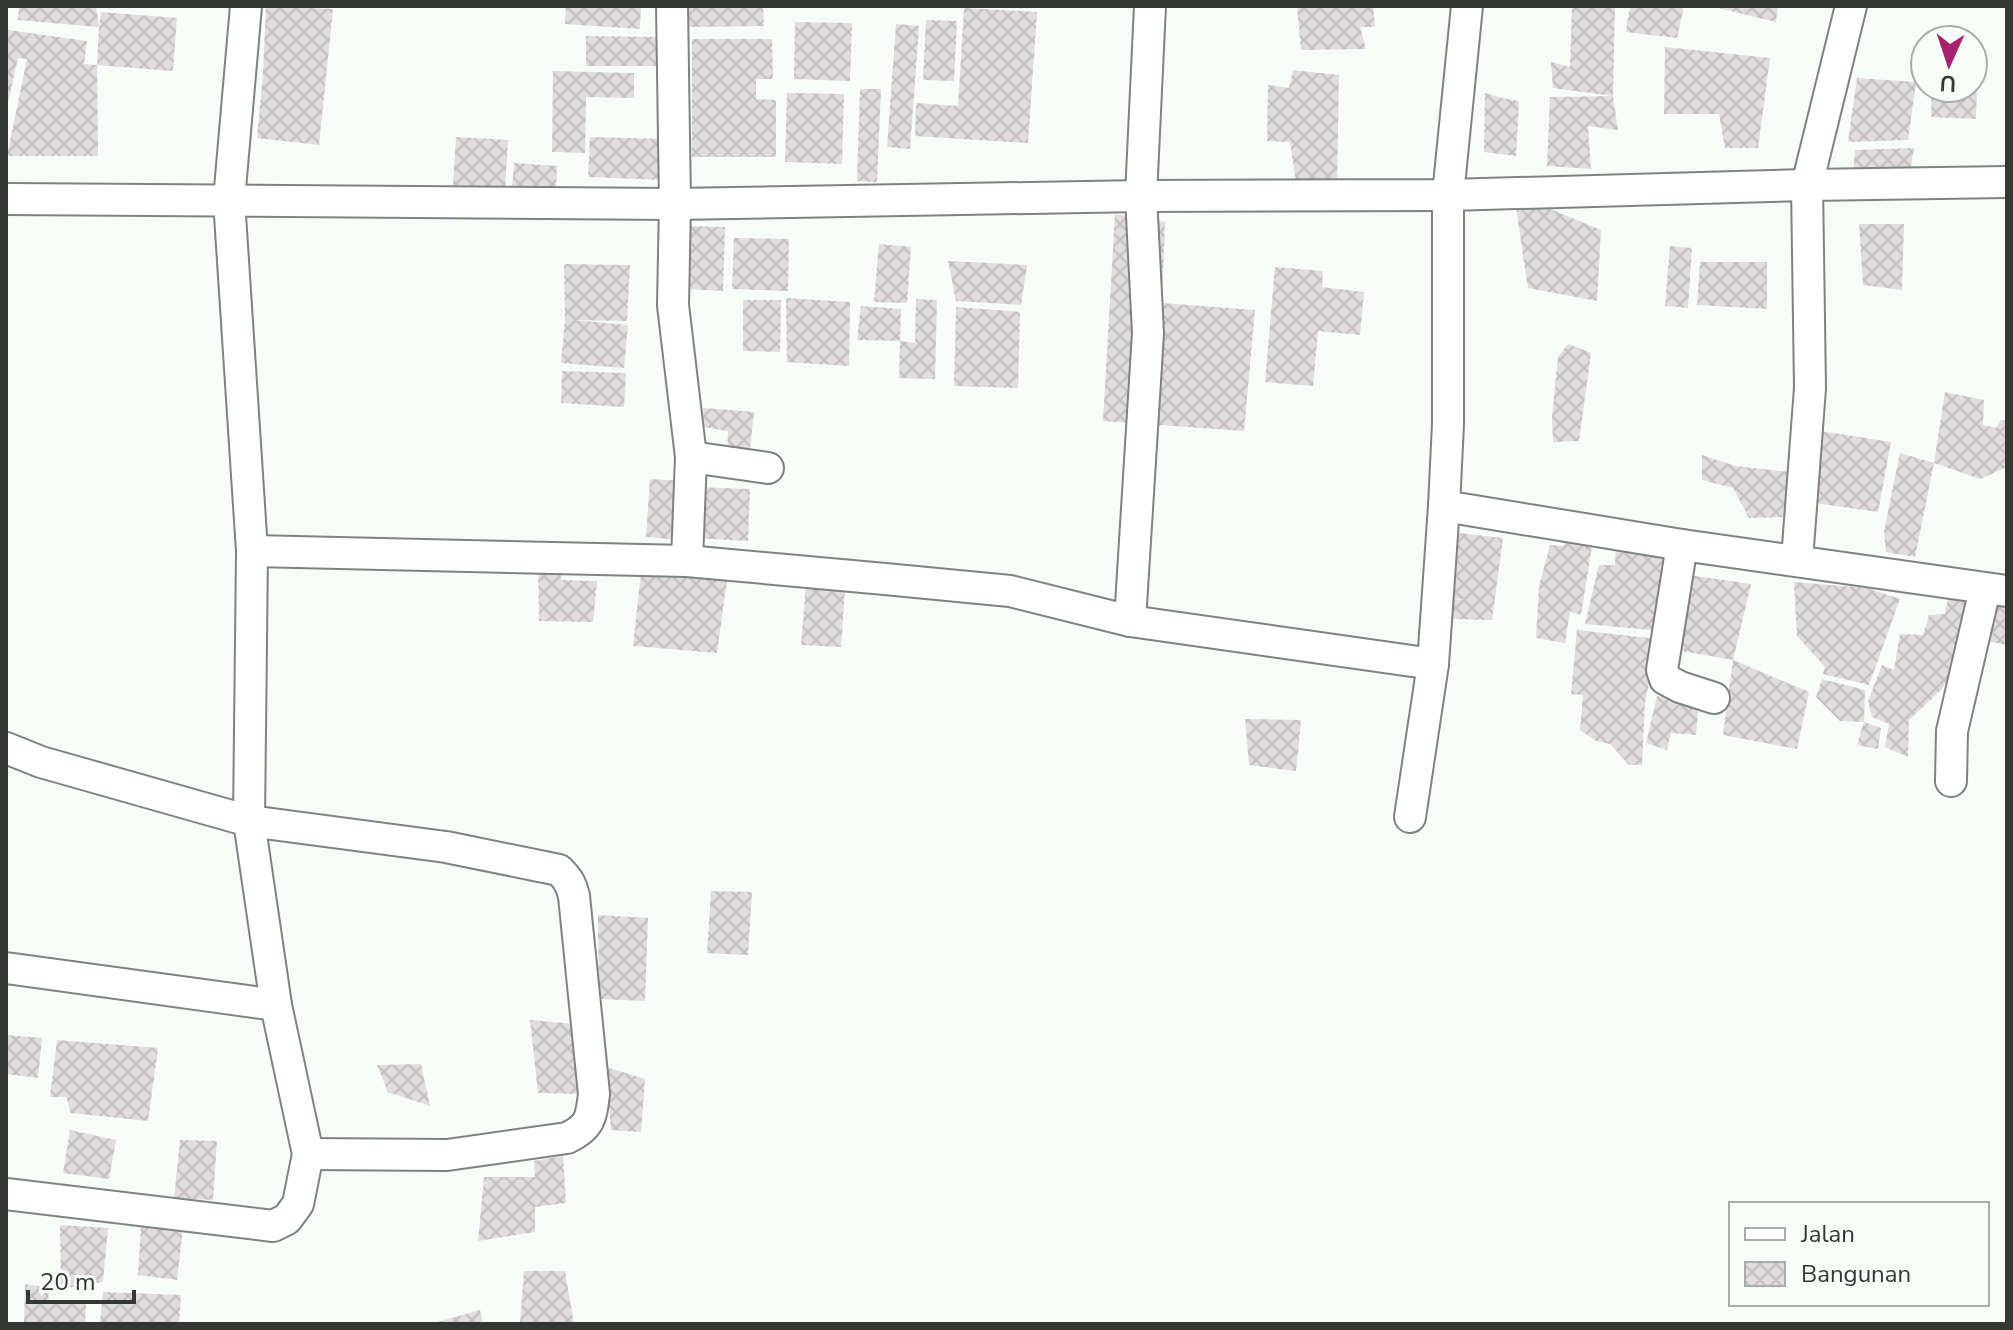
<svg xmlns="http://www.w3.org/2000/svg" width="2013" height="1330" viewBox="0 0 2013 1330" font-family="'Nunito Sans',sans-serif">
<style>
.building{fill:url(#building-cross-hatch)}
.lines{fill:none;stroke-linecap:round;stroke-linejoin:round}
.street-casing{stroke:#7f837f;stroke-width:34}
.street{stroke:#fff;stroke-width:30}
</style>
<defs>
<pattern id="building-cross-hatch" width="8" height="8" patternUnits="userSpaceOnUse" patternTransform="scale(2)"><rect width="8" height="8" fill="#e2dcde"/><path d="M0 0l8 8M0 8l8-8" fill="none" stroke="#c2bdbf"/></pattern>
</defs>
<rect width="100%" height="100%" fill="#f7fcf8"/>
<g class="building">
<polygon points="19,6 96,6 99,27 101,12 177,18 173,71 97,65 99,27 18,20"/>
<polygon points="266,6 333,9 319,145 257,138 263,74"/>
<polygon points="566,6 641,6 640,29 565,24"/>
<polygon points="689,6 763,6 764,26 689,27"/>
<polygon points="1297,6 1373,6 1375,27 1360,27 1366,49 1301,50"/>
<polygon points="1572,6 1615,6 1613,96 1553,88 1551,62 1570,67"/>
<polygon points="1630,6 1684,6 1677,38 1626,32"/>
<polygon points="1710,6 1778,6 1776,22"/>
<polygon points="964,8 1037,12 1028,143 915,136 916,103 958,106"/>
<polygon points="926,20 957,21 954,81 923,80"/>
<polygon points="795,22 852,23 850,81 794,79"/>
<polygon points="896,24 919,26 910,149 887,147"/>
<polygon points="8,30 87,41 84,64 97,65 98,156 7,156 27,59 18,58 6,111 6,34"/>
<polygon points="586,36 662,37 662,66 586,66"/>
<polygon points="692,39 772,39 773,79 756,79 756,99 776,100 776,157 692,157"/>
<polygon points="1665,47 1770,58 1758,148 1725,148 1719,114 1664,114"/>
<polygon points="1973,61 1978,61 1976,119 1931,117 1932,88 1973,88"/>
<polygon points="1293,70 1339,75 1337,184 1296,182 1290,142 1267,141 1268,85 1289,88"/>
<polygon points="553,71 634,73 634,98 586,97 585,153 552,152"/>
<polygon points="1857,78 1916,82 1908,140 1848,142"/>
<polygon points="860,89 881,89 877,182 857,181"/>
<polygon points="787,93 844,94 842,164 785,162"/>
<polygon points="1485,93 1502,98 1519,101 1516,156 1484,152"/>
<polygon points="1613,96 1618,130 1588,126 1591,169 1547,166 1550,97"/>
<polygon points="456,137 508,140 505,188 453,185"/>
<polygon points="590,137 665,139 664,180 588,177"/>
<polygon points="1914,148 1908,187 1852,187 1855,150"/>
<polygon points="514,163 557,166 556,189 512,188"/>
<polygon points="1514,194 1601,230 1597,301 1528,288"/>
<polygon points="1115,214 1165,222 1162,303 1255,310 1244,431 1103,421"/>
<polygon points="1859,224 1904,224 1902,290 1863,285"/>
<polygon points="689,226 725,227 723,291 687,289"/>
<polygon points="734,238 789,239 788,291 732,289"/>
<polygon points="879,244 911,247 907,303 874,302"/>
<polygon points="1670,246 1692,248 1688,308 1665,306"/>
<polygon points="948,261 1027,265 1021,305 956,301"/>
<polygon points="1700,262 1767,262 1767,309 1697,305"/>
<polygon points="564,264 630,265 627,321 573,320 628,325 624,368 561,363 565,320"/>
<polygon points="1275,267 1323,271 1322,287 1364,292 1360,335 1318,331 1313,386 1265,382"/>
<polygon points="786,298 850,302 849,366 787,362"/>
<polygon points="916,299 937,300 935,379 899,378 900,341 915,343"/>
<polygon points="743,300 781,300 780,352 743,351"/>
<polygon points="861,306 901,309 900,341 857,340"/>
<polygon points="956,307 1020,312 1018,388 954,386"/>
<polygon points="1568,344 1591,353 1579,441 1553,442 1552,417 1558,357"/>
<polygon points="562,371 626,373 624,407 561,403"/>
<polygon points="1945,392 1984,400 1983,425 1996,428 2001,420 2007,421 2007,467 1980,479 1934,463"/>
<polygon points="703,408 754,412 749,458 727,457 728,431 704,427"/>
<polygon points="1814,430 1891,442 1878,512 1808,502"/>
<polygon points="1900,453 1934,463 1915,557 1886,552 1884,531"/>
<polygon points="1702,455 1736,466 1790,472 1792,517 1749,518 1733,488 1702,480"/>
<polygon points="650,479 685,481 681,540 646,537"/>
<polygon points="696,487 750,489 748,541 694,538"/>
<polygon points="1567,526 1594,534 1581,615 1570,611 1565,643 1536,638 1539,586 1550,545 1564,546"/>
<polygon points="1459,533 1503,538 1492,620 1450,619 1450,599 1467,600 1453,598"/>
<polygon points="1616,548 1673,555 1662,631 1585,624 1599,565 1615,565"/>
<polygon points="538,558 560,558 561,580 597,581 593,622 539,621"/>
<polygon points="641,572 728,573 717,653 633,646"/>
<polygon points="1689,575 1751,584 1733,660 1676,650"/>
<polygon points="1794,582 1866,588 1900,599 1869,685 1823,674 1825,667 1797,636"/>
<polygon points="806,584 845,587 841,647 801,645"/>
<polygon points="2007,592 2007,645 1987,641 1993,605"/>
<polygon points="1948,598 1972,605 1951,673 1942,689 1909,720 1908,757 1885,747 1889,724 1872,717 1868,701 1882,665 1894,670 1900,634 1923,635 1929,615 1945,614"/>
<polygon points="1577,630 1658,639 1645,702 1642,765 1629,765 1610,744 1596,741 1580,730 1583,695 1571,694"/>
<polygon points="1733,660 1809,692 1797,749 1723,735"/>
<polygon points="1822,679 1865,690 1864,722 1840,721 1816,697"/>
<polygon points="1657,696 1699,701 1696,735 1671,733 1667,750 1646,743"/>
<polygon points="1245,719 1301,720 1296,771 1249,765"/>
<polygon points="1864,722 1881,728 1878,749 1857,745"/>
<polygon points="711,891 752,892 748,955 707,953"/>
<polygon points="598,915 648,918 645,1001 599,999"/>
<polygon points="530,1020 575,1024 581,1094 538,1093"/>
<polygon points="6,1035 42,1038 38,1078 6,1074"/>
<polygon points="57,1040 158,1048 148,1121 71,1113 66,1097 50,1097"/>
<polygon points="421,1064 430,1106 388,1092 377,1065"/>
<polygon points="606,1067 645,1079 641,1132 611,1130"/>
<polygon points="70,1130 116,1140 109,1179 63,1173"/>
<polygon points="180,1140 217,1141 213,1200 174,1198"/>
<polygon points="563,1156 566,1203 535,1207 535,1232 478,1241 484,1177 535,1177 534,1161"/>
<polygon points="60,1225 108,1228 103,1282 61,1289"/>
<polygon points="141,1226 183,1228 177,1280 138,1275"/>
<polygon points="524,1271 565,1271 574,1324 520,1324"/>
<polygon points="25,1284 49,1288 48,1304 86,1302 85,1324 24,1324"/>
<polygon points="103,1292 181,1295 179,1324 100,1324"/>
<polygon points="480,1310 483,1324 434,1324 434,1323"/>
</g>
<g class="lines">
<g class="street-casing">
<g id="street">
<polyline points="672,6 675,204 673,305 691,457 687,561"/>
<polyline points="1467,6 1448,195 1448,424 1444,506 1682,545 2007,591"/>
<polyline points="6,199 675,204 1141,196 1448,195 1807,185 2007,182"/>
<polyline points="691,457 768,468"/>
<polyline points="1682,545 1662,670 1665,679 1680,687 1714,698"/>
<polyline points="252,551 687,561 885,579 1010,591 1130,621 1433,664"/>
<polyline points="1797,560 1810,388 1807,185 1851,6"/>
<polyline points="1130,621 1148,333 1141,196 1150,6"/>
<path d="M6 748 41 762 249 821 446 847 559 870C568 879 571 884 574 896L594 1094C591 1117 591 1127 567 1138L447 1155 308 1154"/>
<polyline points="1951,781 1952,731 1985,589"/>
<polyline points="1410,817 1433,664 1444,506"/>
<polyline points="6,968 276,1005"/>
<polyline points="6,1194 273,1226 287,1219 298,1204 308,1154 276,1005 249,821 252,551 229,200 246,6"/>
</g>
</g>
<use href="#street" class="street"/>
</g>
<rect width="2013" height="1330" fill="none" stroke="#353735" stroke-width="16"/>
<rect x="1729" y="1202" width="260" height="104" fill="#f7fcf8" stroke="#a9adaa" stroke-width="2"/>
<rect x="1745" y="1228" width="40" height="12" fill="#ffffff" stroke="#a9adaa" stroke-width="2"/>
<text x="1801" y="1242" font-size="24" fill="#353735">Jalan</text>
<rect x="1745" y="1262" width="40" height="24" fill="url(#building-cross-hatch)" stroke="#a9adaa" stroke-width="2"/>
<text x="1801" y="1282" font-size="24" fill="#353735">Bangunan</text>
<g transform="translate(1949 64) rotate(183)"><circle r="38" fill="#f7fcf8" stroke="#a9adaa" stroke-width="2"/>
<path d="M0-6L14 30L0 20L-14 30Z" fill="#a7226d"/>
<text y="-12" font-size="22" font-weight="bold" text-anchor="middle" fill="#353735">U</text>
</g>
<path d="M28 1290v12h106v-12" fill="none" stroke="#353735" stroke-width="4"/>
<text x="40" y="1290" font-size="24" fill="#353735" stroke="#f7fcf8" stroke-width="6" paint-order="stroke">20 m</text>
</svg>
